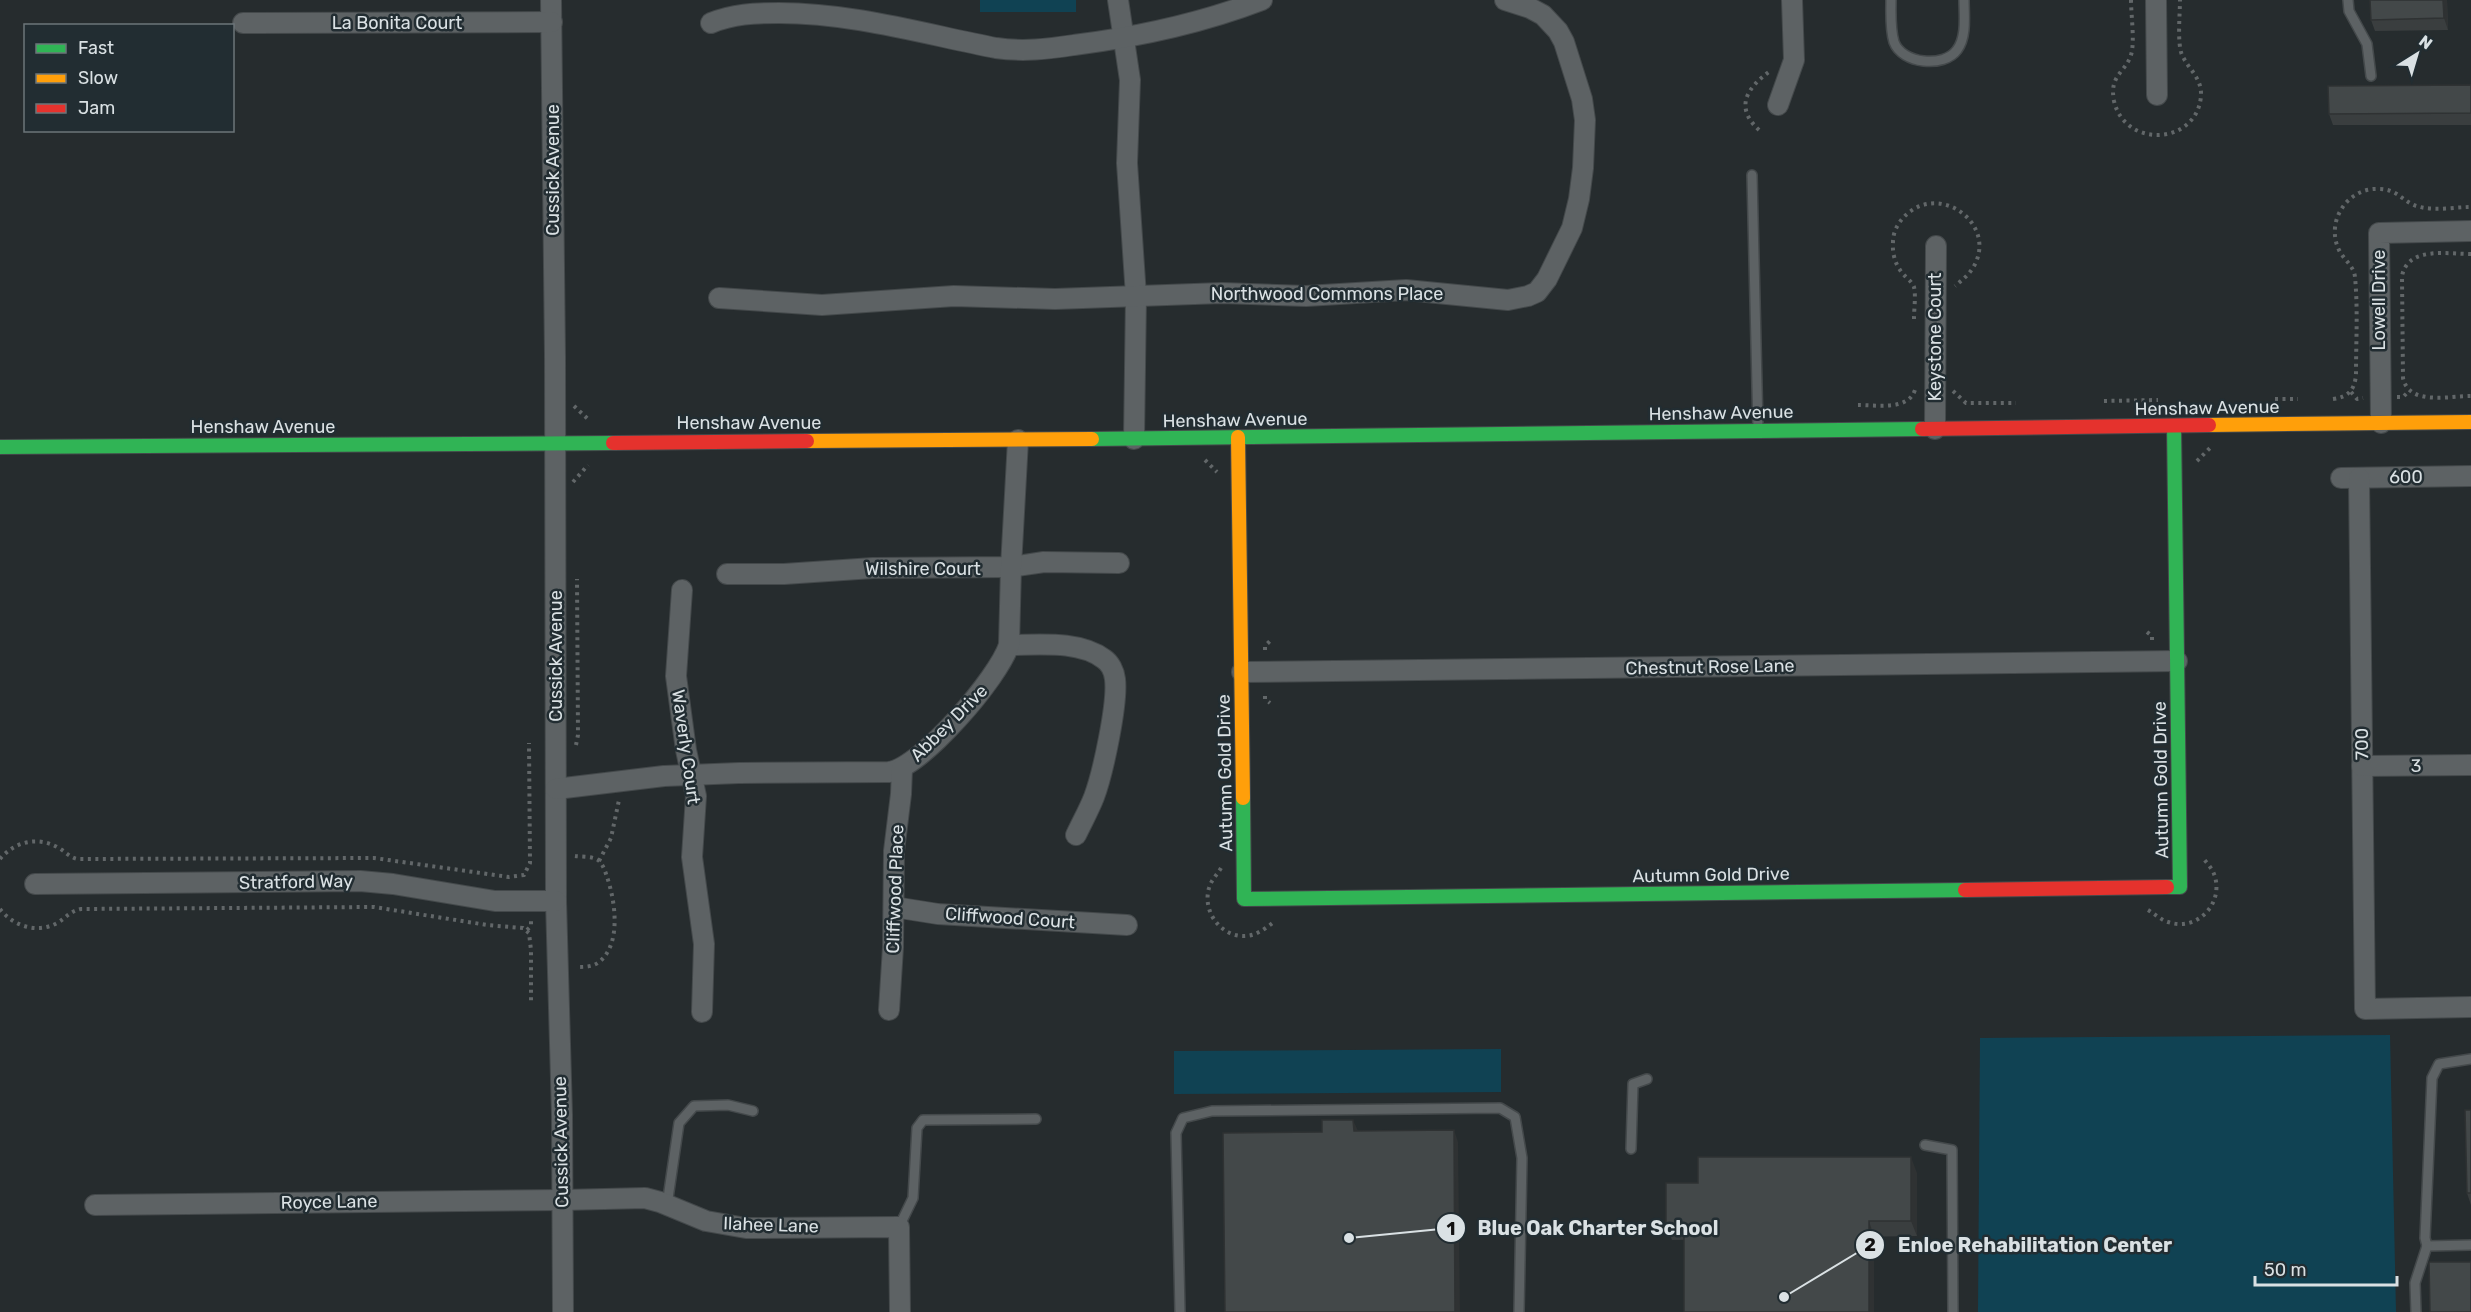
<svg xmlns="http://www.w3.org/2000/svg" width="2471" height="1312" viewBox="0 0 2471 1312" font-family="Rubik,sans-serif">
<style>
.green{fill:#104253}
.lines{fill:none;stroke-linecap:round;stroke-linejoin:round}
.lane-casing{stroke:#44494b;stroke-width:12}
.street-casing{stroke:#44494b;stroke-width:22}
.fast-casing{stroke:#44494b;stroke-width:16}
.slow-casing{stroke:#44494b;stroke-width:16}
.jam-casing{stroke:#44494b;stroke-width:16}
.path{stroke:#626769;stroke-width:4;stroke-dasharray:3 4.5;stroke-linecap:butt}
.lane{stroke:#5d6264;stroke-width:9}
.street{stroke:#5d6264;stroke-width:20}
.fast{stroke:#30b455;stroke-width:14}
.slow{stroke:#ff9f0a;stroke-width:14}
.jam{stroke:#e5322d;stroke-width:14}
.wall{fill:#3a3e3f}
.shaded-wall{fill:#2f3233}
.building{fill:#434849;stroke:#2f3233;stroke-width:1.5}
.labels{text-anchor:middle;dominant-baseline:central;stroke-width:5;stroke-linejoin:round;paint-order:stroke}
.street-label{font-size:18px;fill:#dae1e4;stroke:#222d32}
.leader{fill:none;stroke:#dae1e4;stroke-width:2}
.callout-dot{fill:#dae1e4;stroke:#222d32;stroke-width:2}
.mark-label{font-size:18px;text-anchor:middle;font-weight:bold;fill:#111}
.callout-label{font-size:20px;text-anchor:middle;font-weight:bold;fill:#dae1e4;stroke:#222d32;stroke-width:5;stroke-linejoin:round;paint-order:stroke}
</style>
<rect width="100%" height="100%" fill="#262c2e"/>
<g class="green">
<rect x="980" y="0" width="96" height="12"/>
<polygon points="2390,1035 2396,1312 1978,1312 1980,1038"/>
<polygon points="1501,1049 1501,1092 1174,1094 1174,1051"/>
</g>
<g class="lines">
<g class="lane-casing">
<g id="lane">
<path d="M1891 0C1891 13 1890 29 1894 42 1902 64 1944 68 1957 50 1967 37 1964 15 1964 0"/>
<polyline points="2348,0 2349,11 2367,44 2371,76"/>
<polyline points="1752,175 1758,428"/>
<polyline points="2471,1059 2439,1064 2432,1078 2425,1238 2427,1246 2471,1245"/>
<polyline points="1925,1145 1952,1150 1953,1312"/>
<polyline points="1631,1149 1633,1084 1647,1079"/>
<polyline points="667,1205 679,1123 694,1106 728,1105 753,1111"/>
<polyline points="899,1227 913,1198 917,1128 923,1120 1036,1119"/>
<polyline points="1180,1312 1176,1133 1183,1118 1212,1111 1500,1108 1515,1117 1522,1158 1519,1312"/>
<polyline points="2416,1312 2415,1283 2427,1246"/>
</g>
</g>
<g class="street-casing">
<g id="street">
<polyline points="551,0 555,356 556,901 562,1115 563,1312"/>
<polyline points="1118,0 1130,80 1127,163 1136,296 1134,439"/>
<polyline points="2156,0 2157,95"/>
<polyline points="243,23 552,22"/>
<path d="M711 23C733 14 754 13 779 13 853 13 924 34 996 48 1023 52 1048 49 1074 45 1138 37 1202 23 1262 0"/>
<polyline points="1778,105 1794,60 1792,0"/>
<polyline points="719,298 822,305 954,296 1055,299 1222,293 1306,296 1406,290 1508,300 1528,296 1537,292 1547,279 1572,228 1579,199 1583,168 1585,120 1582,99 1564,42 1558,31 1543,15 1530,8 1505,0"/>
<polyline points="2381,423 2379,233 2471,231"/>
<polyline points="1935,429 1936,246"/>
<polyline points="2341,478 2471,476"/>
<polyline points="2359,478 2365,1009 2471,1007"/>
<polyline points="727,574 784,574 873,568 1011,567 1044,562 1119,563"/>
<polyline points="682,590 676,676 686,750 696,796 692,857 704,944 702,1012"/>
<path d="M1009 645C1038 645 1079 640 1104 659 1110 663 1114 671 1115 679 1118 703 1103 773 1094 797 1089 810 1082 822 1076 835"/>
<polyline points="1242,672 2177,661"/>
<polyline points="2362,766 2471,765"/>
<path d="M556 789 664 776 739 773 889 772C922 767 999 677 1009 645L1011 567 1018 440"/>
<polyline points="35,884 360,881 393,884 495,901 556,901"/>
<polyline points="894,907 938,914 1127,925"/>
<polyline points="889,1010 893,947 894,851 901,794 902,769"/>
<polyline points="95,1205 563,1200 645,1198 660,1202 706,1221 746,1228 899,1227 900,1312"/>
</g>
</g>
<g class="fast-casing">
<g id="fast">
<polyline points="1092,439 1922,429"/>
<polyline points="0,447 613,443"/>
<polyline points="1243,798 1244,899 1965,890"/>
<polyline points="2167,887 2180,887 2174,426"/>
</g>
</g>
<g class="slow-casing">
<g id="slow">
<polyline points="2209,425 2471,422"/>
<polyline points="1238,437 1243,798"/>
<polyline points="807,441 1092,439"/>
</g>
</g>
<g class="jam-casing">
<g id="jam">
<polyline points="1922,429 2209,425"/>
<polyline points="613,443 807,441"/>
<polyline points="1965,890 2167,887"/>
</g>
</g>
<g class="path">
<path d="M2131 0C2131 15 2135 42 2131 55 2125 73 2109 75 2114 101 2125 149 2197 145 2201 96 2202 78 2189 70 2182 55 2177 43 2180 14 2180 0"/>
<path d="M1759 130C1734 107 1747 88 1770 71"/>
<path d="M2471 254C2447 254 2408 246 2402 276L2403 378C2409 406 2449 396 2471 396"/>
<path d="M1914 319C1914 309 1916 296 1914 287 1912 282 1908 279 1905 276 1896 267 1892 255 1893 242 1893 231 1899 221 1907 214 1942 183 1997 225 1974 266 1969 275 1962 280 1955 286"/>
<polyline points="1953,391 1966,403 2016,403"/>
<polyline points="2351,392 2357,399 2363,398"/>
<polyline points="2397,397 2403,397 2409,391"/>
<polyline points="2275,399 2298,399"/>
<path d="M2333 399C2348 397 2355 390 2356 374 2356 342 2358 309 2355 277 2354 266 2344 260 2339 250 2325 221 2348 187 2379 189 2399 189 2404 204 2420 207 2436 211 2455 207 2471 207"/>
<polyline points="2104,401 2158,400"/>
<path d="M1858 405C1876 405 1908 411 1915 390"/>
<polyline points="574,406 590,421"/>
<polyline points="1205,460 1217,472"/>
<polyline points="2197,461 2210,448"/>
<polyline points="573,482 588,465"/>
<polyline points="2147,632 2152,636 2152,641"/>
<polyline points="1265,650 1265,646 1270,641"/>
<polyline points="1265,696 1265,699 1270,703"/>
<polyline points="576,745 578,735 577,579"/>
<path d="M575 856C582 857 592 856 598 860 603 864 605 871 607 877 615 900 622 944 599 962 593 967 584 967 576 967"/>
<path d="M0 859C14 842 37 836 57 847 65 851 70 858 78 859L374 858 509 877 524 875 530 863 529 743"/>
<polyline points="599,861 611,838 619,800"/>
<path d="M1221 868C1217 875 1211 880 1209 888 1201 915 1227 944 1255 934 1262 931 1269 926 1275 921"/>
<path d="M0 909C13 926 37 934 57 923 66 918 70 911 81 909L374 907 487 925 523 928 529 933 531 950V1001"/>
<path d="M2148 910C2155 914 2161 920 2168 922 2197 932 2223 904 2215 877 2213 869 2207 863 2202 857"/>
<polyline points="527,930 531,926 531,917"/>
</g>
<use href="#lane" class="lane"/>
<use href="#street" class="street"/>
<use href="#fast" class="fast"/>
<use href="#slow" class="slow"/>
<use href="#jam" class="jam"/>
</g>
<g class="wall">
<polygon points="2447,0 2448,30 2375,31 2371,20"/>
<polygon points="2471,85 2471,125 2333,125 2329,114"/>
<polygon points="2471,1110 2471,1205 2467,1193"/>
<polygon points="1917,1173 1917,1236 1672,1240 1666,1225 1698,1183"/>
</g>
<g class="shaded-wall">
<polygon points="2443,0 2447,0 2448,30 2444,18"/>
<polygon points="1353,1120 1358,1131 1354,1131"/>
<polygon points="1454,1130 1458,1142 1460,1312 1455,1312"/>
<polygon points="1911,1157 1917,1173 1917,1236 1911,1221"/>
<polygon points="1869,1221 1874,1237 1874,1312 1869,1312"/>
</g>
<g class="building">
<polygon points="2370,0 2443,0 2444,18 2371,20"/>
<polygon points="2471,85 2471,113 2329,114 2328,86"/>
<polygon points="2465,1110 2471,1110 2471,1193 2467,1193"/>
<polygon points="1322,1120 1353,1120 1354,1131 1454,1130 1455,1312 1225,1312 1223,1133 1322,1132"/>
<polygon points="1698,1157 1911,1157 1911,1221 1869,1221 1869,1312 1684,1312 1684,1225 1666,1225 1666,1183 1698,1183"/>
<polygon points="2429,1262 2471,1262 2471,1312 2430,1312"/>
</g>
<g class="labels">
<g class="street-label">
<text x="397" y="23">La Bonita Court</text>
<text transform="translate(553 170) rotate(-90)">Cussick Avenue</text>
<text x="1327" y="294">Northwood Commons Place</text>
<text transform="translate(2379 300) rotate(-90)">Lowell Drive</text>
<text transform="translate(1935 337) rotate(-90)">Keystone Court</text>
<text transform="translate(2207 408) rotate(-1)">Henshaw Avenue</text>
<text transform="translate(1721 413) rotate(-1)">Henshaw Avenue</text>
<text transform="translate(1235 420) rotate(-1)">Henshaw Avenue</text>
<text x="749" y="423">Henshaw Avenue</text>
<text x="263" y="427">Henshaw Avenue</text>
<text transform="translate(2406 477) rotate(-1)">600</text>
<text x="923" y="569">Wilshire Court</text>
<text transform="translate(556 656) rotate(-90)">Cussick Avenue</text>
<text transform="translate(1710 667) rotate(-1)">Chestnut Rose Lane</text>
<text transform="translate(949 723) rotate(-45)">Abbey Drive</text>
<text transform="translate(2362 744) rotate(-91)">700</text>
<text transform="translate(686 747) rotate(82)">Waverly Court</text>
<text transform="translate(2416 766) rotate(-1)">3</text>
<text transform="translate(1225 773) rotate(-91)">Autumn Gold Drive</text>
<text transform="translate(2161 780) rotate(-91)">Autumn Gold Drive</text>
<text transform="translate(1711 875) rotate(-1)">Autumn Gold Drive</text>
<text transform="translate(296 882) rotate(-1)">Stratford Way</text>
<text transform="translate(895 889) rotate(-88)">Cliffwood Place</text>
<text transform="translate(1010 918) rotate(4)">Cliffwood Court</text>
<text transform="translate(561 1142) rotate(-91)">Cussick Avenue</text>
<text transform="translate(329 1202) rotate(-1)">Royce Lane</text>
<text transform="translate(771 1225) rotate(2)">Ilahee Lane</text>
</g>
</g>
<path class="leader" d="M1349 1238L1451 1228M1784 1297L1870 1245"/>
<g class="callout-dot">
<circle cx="1349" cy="1238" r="6"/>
<circle cx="1784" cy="1297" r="6"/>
<circle cx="1451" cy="1228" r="15"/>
<circle cx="1870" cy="1245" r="15"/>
</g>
<g class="mark-label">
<text x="1451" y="1235">1</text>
<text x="1870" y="1251">2</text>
</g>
<g class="callout-label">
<text x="1598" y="1235">Blue Oak Charter School</text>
<text x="2035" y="1252">Enloe Rehabilitation Center</text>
</g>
<rect x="24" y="24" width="210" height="108" fill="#222d32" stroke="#6c7579" stroke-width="1.5"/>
<rect x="36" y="44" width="30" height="9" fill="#30b455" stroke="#6c7579" stroke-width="1.5"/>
<text x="78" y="54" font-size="18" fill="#dae1e4">Fast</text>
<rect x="36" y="74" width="30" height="9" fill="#ff9f0a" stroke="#6c7579" stroke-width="1.5"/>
<text x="78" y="84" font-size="18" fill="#dae1e4">Slow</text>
<rect x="36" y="104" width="30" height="9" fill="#e5322d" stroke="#6c7579" stroke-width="1.5"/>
<text x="78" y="114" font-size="18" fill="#dae1e4">Jam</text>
<g transform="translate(2417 54) rotate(37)" stroke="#222d32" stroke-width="4.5" paint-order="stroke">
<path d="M0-4.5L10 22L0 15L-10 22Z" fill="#dae1e4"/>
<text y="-9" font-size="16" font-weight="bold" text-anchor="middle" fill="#dae1e4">N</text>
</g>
<path d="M2255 1276v9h142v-9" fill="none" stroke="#dae1e4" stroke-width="3"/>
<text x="2264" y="1276" font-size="18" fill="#dae1e4" stroke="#222d32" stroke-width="4.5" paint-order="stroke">50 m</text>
</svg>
